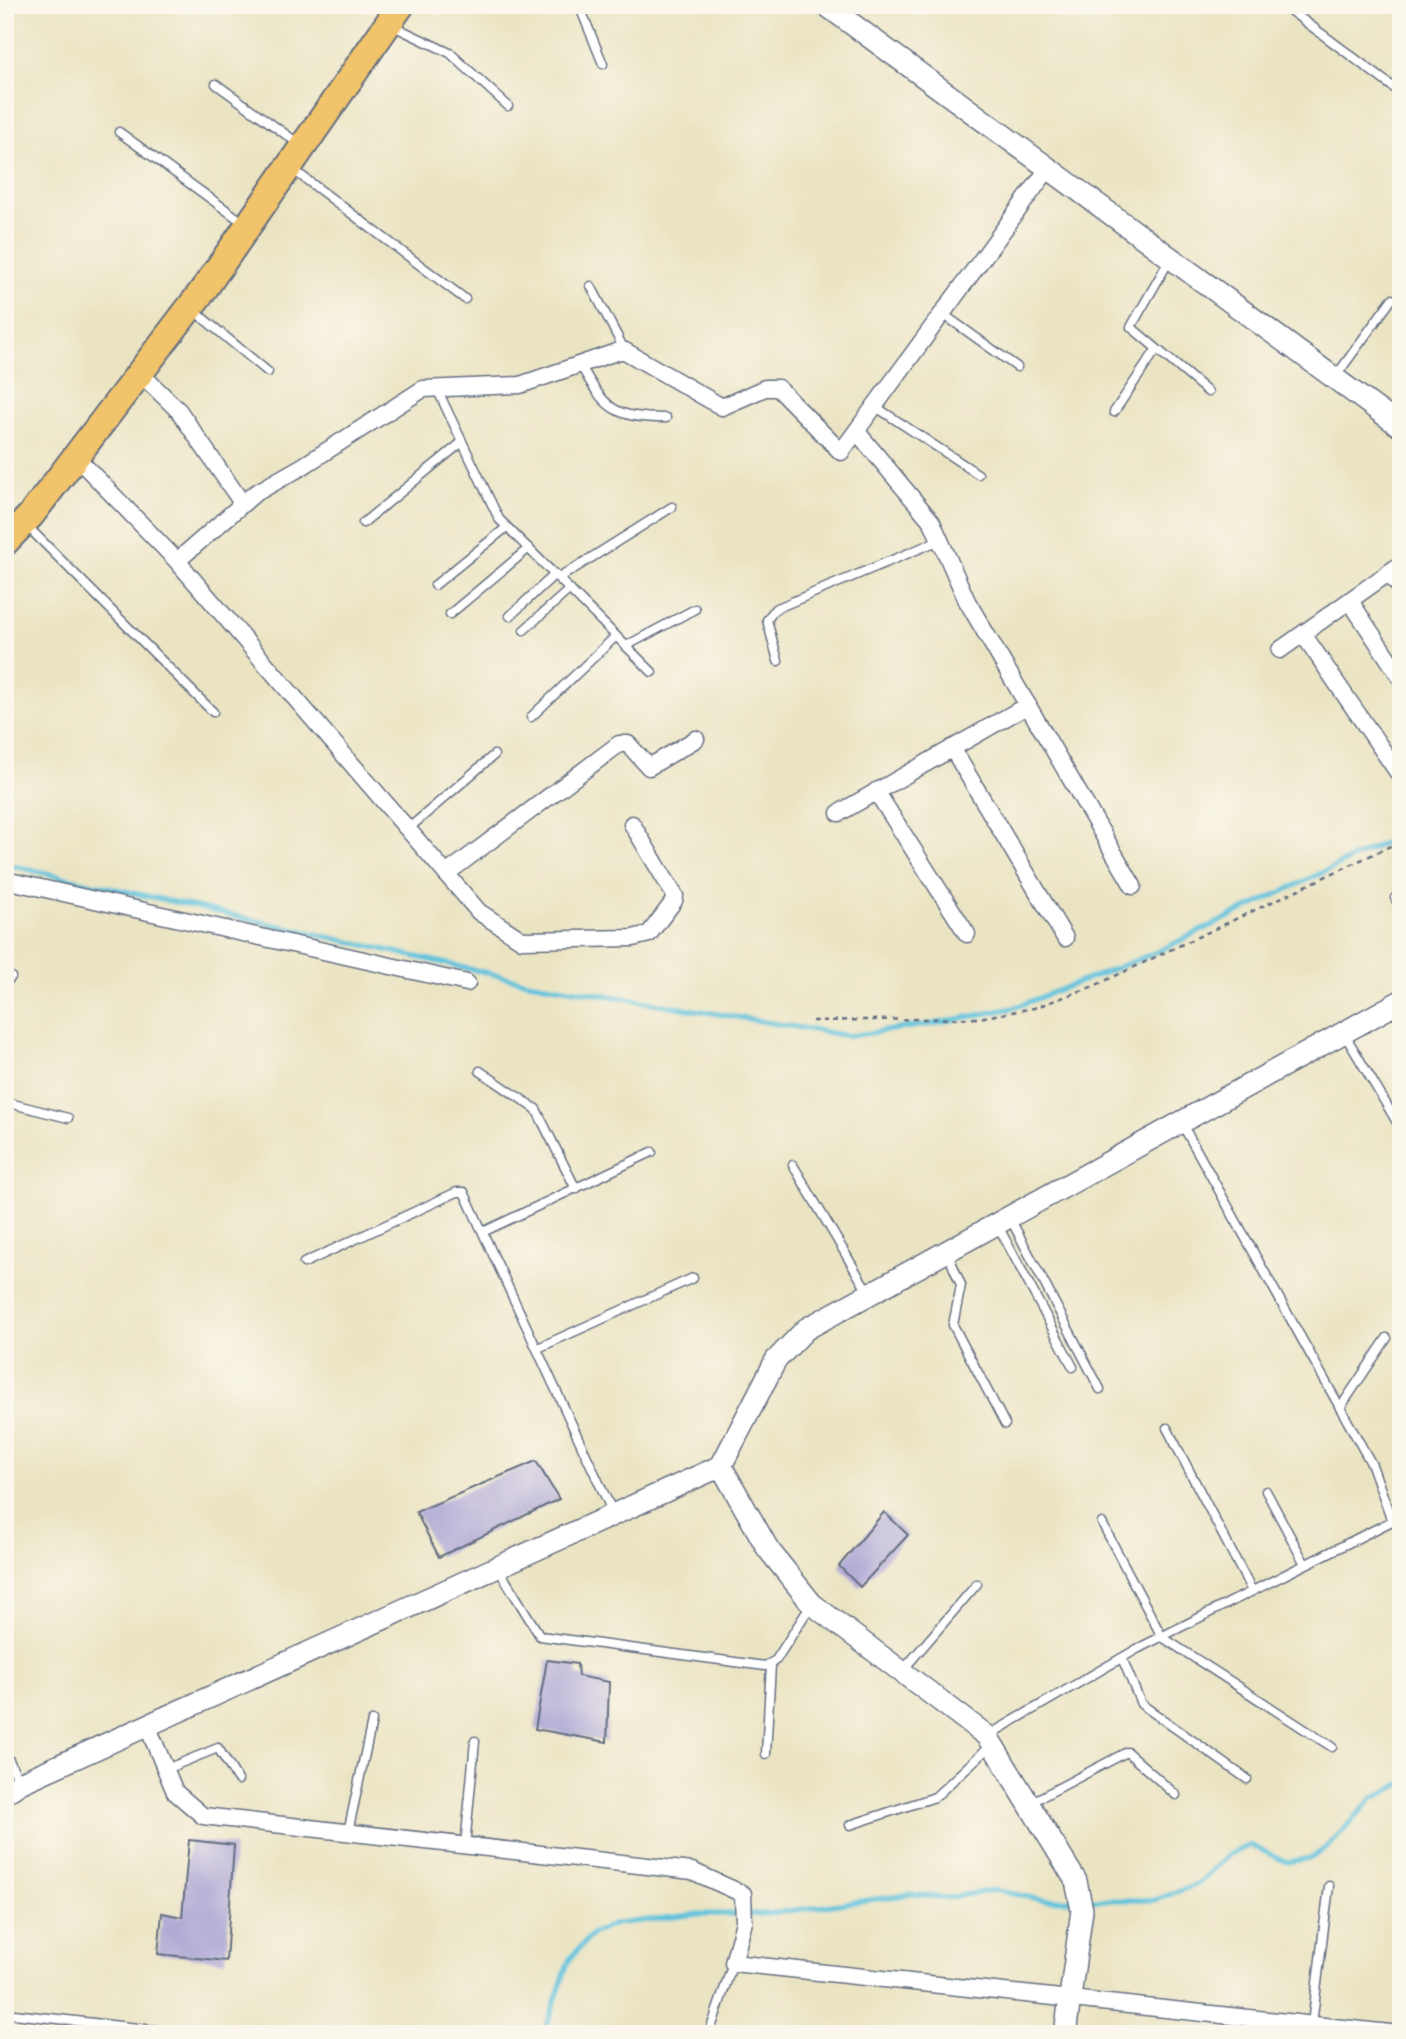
<svg xmlns="http://www.w3.org/2000/svg" width="1406" height="2039" viewBox="0 0 1406 2039" font-family="'Architects Daughter',sans-serif">
<style>
.lines{fill:none;stroke-linecap:round;stroke-linejoin:round}
.stream{stroke:#5fc2dd;stroke-width:5}
.building{fill:#aca5d4}
.service-casing{stroke:#646e81;stroke-width:11}
.minor-casing{stroke:#646e81;stroke-width:19}
.tertiary-casing{stroke:#646e81;stroke-width:24}
.primary-casing{stroke:#646e81;stroke-width:30}
.path{stroke:#646e81;stroke-width:2.5;stroke-dasharray:5 5;stroke-linecap:butt}
.service{stroke:#fff;stroke-width:8}
.minor{stroke:#fff;stroke-width:16}
.tertiary{stroke:#fff;stroke-width:21}
.primary{stroke:#f1c36a;stroke-width:26}
</style>
<rect width="100%" height="100%" fill="#fbf7ec"/>
<filter id="ink" filterUnits="userSpaceOnUse"><feTurbulence type="fractalNoise" baseFrequency=".0143" numOctaves="2"/><feDisplacementMap in="SourceGraphic" scale="14" xChannelSelector="R" yChannelSelector="G"/><feConvolveMatrix kernelMatrix="1 2 1 2 8 2 1 2 1" color-interpolation-filters="sRGB"/></filter>
<filter id="wash" filterUnits="userSpaceOnUse"><feTurbulence type="fractalNoise" baseFrequency=".00686" numOctaves="4" result="noise"/><feDisplacementMap in="SourceGraphic" scale="28" xChannelSelector="R" yChannelSelector="G"/><feGaussianBlur stdDeviation="1.57" result="paint"/><feColorMatrix in="noise" values="0 0 0 0 0 0 0 0 0 0 0 0 0 0 0 0 0 1.4 0 .05"/><feComposite in="paint" operator="in"/></filter>
<g filter="url(#wash)">
<rect width="100%" height="100%" fill="#ebe4c3"/>
<g class="lines">
<g class="stream">
<polyline points="5,864 528,982 849,1036 933,1024 1013,1008 1152,954 1401,835"/>
<polyline points="1085,1900 1155,1900 1198,1884 1228,1855 1250,1845 1287,1862 1311,1858 1327,1847 1372,1799 1401,1784"/>
<polyline points="544,2034 569,1960 593,1933 615,1924 698,1914 766,1914 912,1894 946,1898 994,1890 1044,1900 1075,1900"/>
</g>
</g>
<g id="blocks">
<g class="building">
<polygon points="536,1461 559,1499 439,1557 416,1512"/>
<polygon points="884,1512 908,1535 860,1587 839,1566"/>
<polygon points="547,1660 577,1664 578,1676 609,1682 607,1742 535,1729"/>
<polygon points="189,1840 234,1845 226,1961 158,1954 162,1913 182,1917"/>
</g>
</g>
</g>
<g filter="url(#ink)">
<use href="#blocks" fill-opacity="0" stroke="#646e81" stroke-width="2"/>
<g class="lines">
<g class="service-casing">
<g id="service">
<polyline points="579,5 603,64"/>
<polyline points="1283,5 1401,93"/>
<polyline points="391,25 450,53 508,106"/>
<polyline points="216,84 299,144"/>
<polyline points="119,132 244,223"/>
<polyline points="291,168 465,299"/>
<polyline points="1170,259 1131,327 1208,392"/>
<polyline points="591,286 625,351"/>
<polyline points="192,309 268,372"/>
<polyline points="943,314 1017,367"/>
<path d="M580 364C605 410 615 418 666 418"/>
<polyline points="1336,376 1392,299"/>
<polyline points="437,389 499,519 652,672"/>
<polyline points="876,407 978,474"/>
<polyline points="1114,412 1156,350"/>
<polyline points="363,523 461,443"/>
<polyline points="26,525 213,712"/>
<polyline points="559,578 672,507"/>
<polyline points="435,585 507,527"/>
<polyline points="450,614 529,548"/>
<polyline points="510,616 555,574"/>
<polyline points="524,630 570,589"/>
<polyline points="626,646 695,609"/>
<polyline points="778,661 767,620 775,609 940,540"/>
<polyline points="531,717 616,636"/>
<polyline points="408,829 494,755"/>
<polyline points="1395,898 1401,908"/>
<polyline points="5,983 11,977"/>
<polyline points="1345,1035 1401,1129"/>
<polyline points="480,1071 536,1109 576,1189"/>
<polyline points="5,1102 68,1118"/>
<polyline points="1182,1124 1372,1465 1392,1521"/>
<polyline points="793,1165 868,1292"/>
<polyline points="1010,1218 1100,1389"/>
<polyline points="997,1224 1073,1367"/>
<polyline points="485,1231 652,1152"/>
<polyline points="947,1252 961,1285 953,1325 1005,1424"/>
<polyline points="304,1263 457,1192 464,1192 613,1513"/>
<polyline points="538,1348 693,1278"/>
<polyline points="1340,1408 1387,1338"/>
<polyline points="1167,1428 1252,1591"/>
<polyline points="1266,1491 1305,1564"/>
<polyline points="1102,1523 1162,1637 1332,1747"/>
<polyline points="498,1568 540,1636 765,1666 776,1660 811,1605"/>
<polyline points="1122,1658 1141,1704 1247,1779"/>
<polyline points="903,1670 977,1584"/>
<polyline points="987,1736 1137,1649 1392,1521 1401,1511"/>
<polyline points="5,1752 19,1781"/>
<polyline points="766,1754 771,1665"/>
<polyline points="166,1769 218,1748 238,1780"/>
<polyline points="1028,1804 1127,1752 1176,1795"/>
<polyline points="850,1825 935,1797 990,1746"/>
<polyline points="348,1832 372,1721"/>
<polyline points="465,1846 475,1741"/>
<polyline points="5,2013 191,2034"/>
<polyline points="1312,2024 1329,1886"/>
<polyline points="709,2034 733,1963"/>
</g>
</g>
<g class="minor-casing">
<g id="minor">
<polyline points="140,373 179,411 242,503"/>
<polyline points="858,433 932,522 967,601 1133,886"/>
<polyline points="76,457 177,561 479,912 522,940 633,938 649,934 674,901 675,896 632,824"/>
<polyline points="177,561 254,494 303,466 423,389 520,385 619,351 625,351 722,407 765,388 778,388 841,452 1048,169"/>
<polyline points="1390,574 1401,589"/>
<polyline points="1350,601 1401,678"/>
<polyline points="1303,634 1401,777"/>
<polyline points="1280,650 1401,564"/>
<polyline points="952,748 1065,938"/>
<polyline points="876,791 967,934"/>
<polyline points="839,813 1028,705"/>
<polyline points="446,874 619,744 628,744 649,767 696,739"/>
<polyline points="5,880 467,983"/>
<polyline points="147,1725 175,1792 203,1816 692,1871 743,1894 744,1922 733,1963 1399,2034"/>
</g>
</g>
<g class="tertiary-casing">
<g id="tertiary">
<polyline points="826,5 1401,427"/>
<polyline points="721,1466 768,1549 812,1604 987,1736 1076,1881 1082,1910 1065,2034"/>
<polyline points="5,1793 20,1783 721,1466 776,1360 806,1329 1401,1001"/>
</g>
</g>
<g class="primary-casing">
<polyline id="primary" points="5,542 31,515 204,289 401,5"/>
</g>
<polyline class="path" points="812,1021 979,1018 1034,1008 1094,986 1401,841"/>
<use href="#service" class="service"/>
<use href="#minor" class="minor"/>
<use href="#tertiary" class="tertiary"/>
<use href="#primary" class="primary"/>
</g>
</g>
<rect width="1406" height="2039" fill="none" stroke="#fbf7ec" stroke-width="28"/>
</svg>
